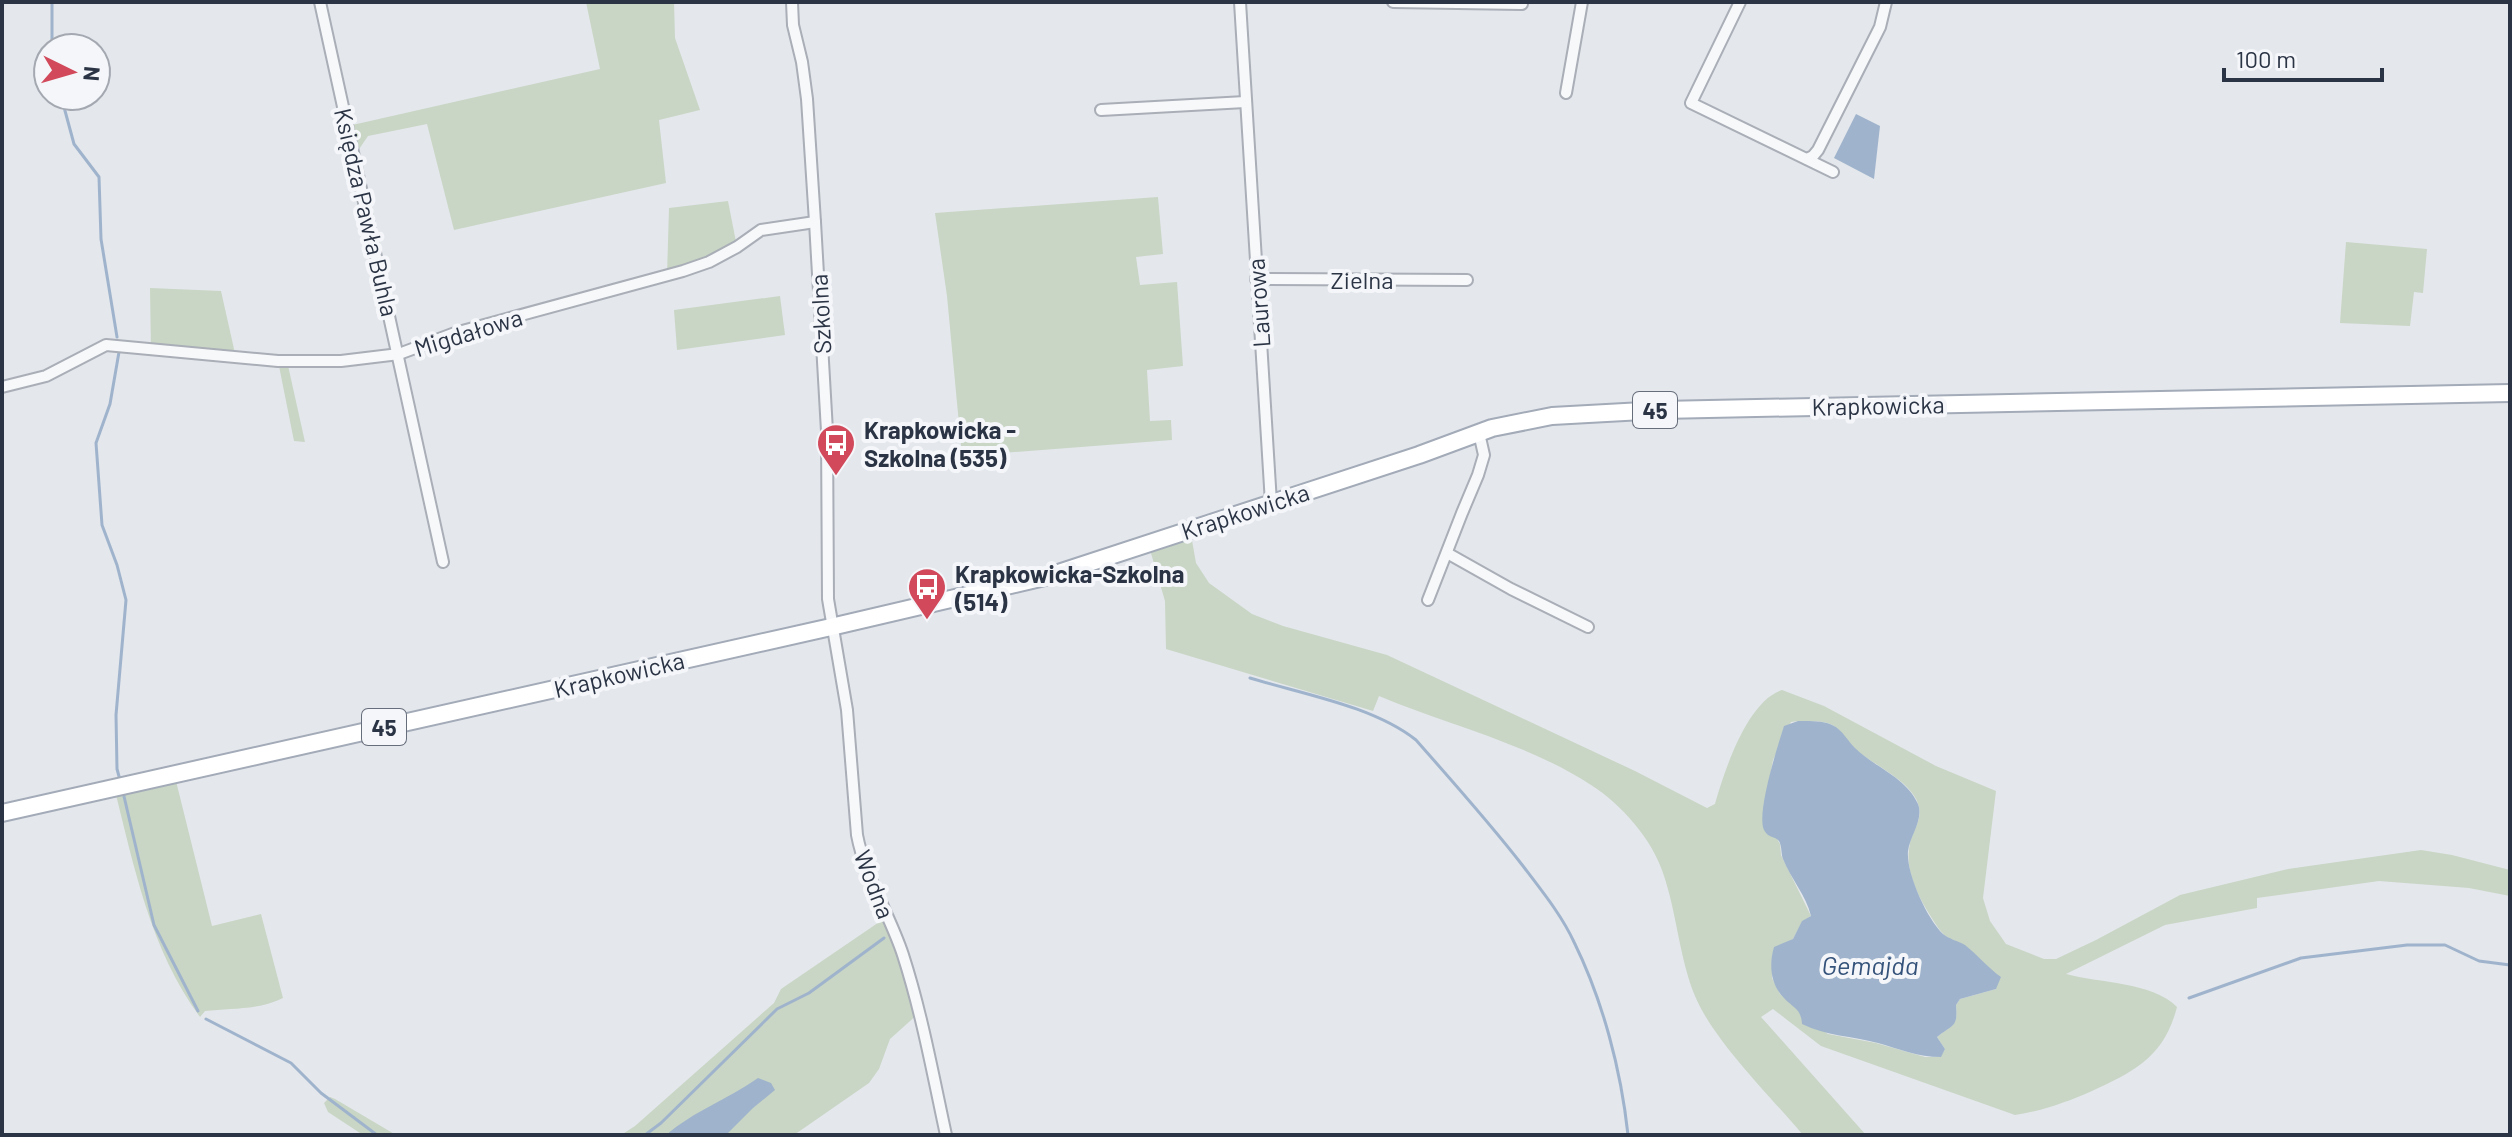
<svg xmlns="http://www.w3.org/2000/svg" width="2512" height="1137" viewBox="0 0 2512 1137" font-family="Barlow,sans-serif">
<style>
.green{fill:#c9d6c5;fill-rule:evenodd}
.water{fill:#9fb4cc}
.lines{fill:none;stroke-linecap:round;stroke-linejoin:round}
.stream{stroke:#9fb4cc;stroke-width:3}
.street-casing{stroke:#a9aeb7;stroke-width:14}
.primary-casing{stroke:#a3abb8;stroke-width:20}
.street{stroke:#f7f8fa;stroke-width:10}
.primary{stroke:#fff;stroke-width:16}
.labels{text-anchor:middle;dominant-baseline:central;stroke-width:8;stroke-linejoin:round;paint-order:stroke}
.shield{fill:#f4f6f9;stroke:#676e7b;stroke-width:2}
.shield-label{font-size:22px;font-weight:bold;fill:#2b3445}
.street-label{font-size:24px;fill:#2b3445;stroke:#f4f6f9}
.poi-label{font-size:24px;font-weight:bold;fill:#2b3445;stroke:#f4f6f9;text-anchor:start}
.water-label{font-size:26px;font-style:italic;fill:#34527a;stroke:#f4f6f9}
</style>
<rect width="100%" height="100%" fill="#e4e7ec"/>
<g class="green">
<polygon points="586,2 674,2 675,38 700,110 659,120 666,183 454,230 427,124 368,136 355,155 348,126 600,69"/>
<polygon points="1158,197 1163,254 1136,257 1140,285 1177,282 1183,366 1147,370 1150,421 1171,420 1172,440 962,456 947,296 935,213"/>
<polygon points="728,201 737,247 667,276 669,208"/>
<polygon points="2346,242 2427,249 2423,293 2414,292 2410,326 2340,323"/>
<polygon points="150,288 221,291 236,358 151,351"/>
<polygon points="780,296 785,335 677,350 674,310"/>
<polygon points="278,361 287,361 305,442 294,441"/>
<path d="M1190 529 1196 563 1209 583 1252 614 1283 626 1387 655 1635 771 1707 808 1715 804C1724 772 1747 701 1782 690L1824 706 1936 766 1996 791 1983 898 1990 921 2006 944 2044 959H2056L2096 940 2180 895 2288 869 2421 850 2452 855 2510 870V896L2469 888 2379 881 2257 898V908L2165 925 2066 974C2098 983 2153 982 2177 1007 2164 1057 2135 1071 2092 1091 2067 1102 2042 1111 2015 1115L1821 1046 1773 1009 1761 1017 1866 1135H1803C1771 1097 1713 1040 1695 996 1679 957 1677 913 1663 873 1652 839 1621 804 1591 785 1529 744 1448 725 1379 696L1373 711 1166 649 1165 601 1148 543ZM1798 721C1809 721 1825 720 1834 726 1843 732 1848 742 1855 749 1873 765 1914 782 1919 807 1922 819 1913 832 1910 843 1903 874 1923 905 1939 929L1945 936 1965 946 1990 970 1996 989 1960 999 1956 1005C1958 1027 1953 1024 1937 1037L1945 1049 1940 1057H1925L1876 1043 1828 1034 1802 1015 1799 1010 1780 994 1772 978V955L1793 939 1802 922 1811 916 1781 855 1780 844 1763 815 1773 760 1791 722Z"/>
<path d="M174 773 212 926 261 914 283 998C260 1010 231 1008 205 1011L200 1017C150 949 134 866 114 787Z"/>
<polygon points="888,916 919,1013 890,1039 879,1069 869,1083 794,1135 621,1135 635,1126 774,1003 781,989"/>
<polygon points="330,1097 335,1099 396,1135 363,1135 328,1112 324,1103"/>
</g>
<g class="water">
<polygon points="1856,114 1880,126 1874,179 1834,158"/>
<path d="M1798 721C1808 721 1824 720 1834 726 1842 730 1848 741 1855 748 1874 767 1906 777 1918 804 1924 819 1910 836 1908 851 1906 873 1927 919 1943 934 1949 939 1958 941 1965 945 1978 955 1988 968 2001 977L1996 989 1960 999 1956 1005C1958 1028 1953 1024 1937 1037L1945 1049 1941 1057C1918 1057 1899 1049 1878 1043 1852 1036 1826 1036 1802 1024 1801 1008 1793 1008 1784 998 1770 984 1769 964 1774 947L1793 939 1802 921 1811 916C1806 895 1791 879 1783 859 1781 854 1782 846 1779 841 1775 836 1768 838 1764 830 1756 813 1778 745 1784 726Z"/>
<path d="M758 1078 771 1083 775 1090 753 1108 726 1135H666C694 1111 728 1099 758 1078Z"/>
</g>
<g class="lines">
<g class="stream">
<polyline points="52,48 52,2"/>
<polyline points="61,96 74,144 99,177 101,239 117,337"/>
<polyline points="119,352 110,404 96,443 102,525 117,565 126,600 116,715 117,769 120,780"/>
<path d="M1250 678C1302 694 1373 706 1416 740 1452 781 1489 822 1523 866 1541 890 1561 914 1574 942 1603 1001 1621 1070 1628 1135"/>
<polyline points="123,792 154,925 198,1011"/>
<polyline points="2189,998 2301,958 2407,945 2445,945 2479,961 2510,965"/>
<polyline points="206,1019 291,1063 321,1093 377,1135"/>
<polyline points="645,1135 661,1123 777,1009 809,993 884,938"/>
</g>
<g class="street-casing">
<g id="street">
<polyline points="320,2 443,562"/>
<path d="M792 2 793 25 802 62 807 99 815 222 827 431 828 599 847 710 857 835C865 877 890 915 903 955 922 1014 933 1075 946 1135"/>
<polyline points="1240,2 1271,503"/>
<polyline points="1393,2 1522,4"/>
<polyline points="1740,2 1691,103 1833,172"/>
<polyline points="1566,93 1582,2"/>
<polyline points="1101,110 1245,102"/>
<polyline points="1807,159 1813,156 1818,150 1880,27 1886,2"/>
<polyline points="1256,279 1467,280"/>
<polyline points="2,387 46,376 106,345 278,361 341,361 399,354 455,333 683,271 709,262 737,247 761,230 815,222"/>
<polyline points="1447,553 1511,589 1588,627"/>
<polyline points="1428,600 1462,513 1478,475 1484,455 1479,433"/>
</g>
</g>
<g class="primary-casing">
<polyline id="primary" points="2,813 831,627 1049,576 1419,455 1492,428 1552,416 1661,410 2510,393"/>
</g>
<use href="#street" class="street"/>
<use href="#primary" class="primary"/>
</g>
<defs>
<g id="bus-pin" transform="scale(2)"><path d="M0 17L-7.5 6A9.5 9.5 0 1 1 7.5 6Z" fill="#d1495b" stroke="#f4f6f9"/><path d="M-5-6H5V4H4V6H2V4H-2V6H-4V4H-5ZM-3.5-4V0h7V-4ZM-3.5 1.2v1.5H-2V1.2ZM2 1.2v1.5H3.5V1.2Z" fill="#fff"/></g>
</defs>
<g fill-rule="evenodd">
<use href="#bus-pin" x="836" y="443"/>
<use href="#bus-pin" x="927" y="587"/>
</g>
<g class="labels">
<g class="shield">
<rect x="1633" y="392" width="44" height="36" rx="6"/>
<rect x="362" y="709" width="44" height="36" rx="6"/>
</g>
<g class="shield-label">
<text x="1655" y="410">45</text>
<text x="384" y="727">45</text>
</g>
<g class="street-label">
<text transform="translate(367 212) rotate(77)">Księdza Pawła Buhla</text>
<text x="1362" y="279">Zielna</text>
<text transform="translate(1258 303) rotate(-94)">Laurowa</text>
<text transform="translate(820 314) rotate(-93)">Szkolna</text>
<text transform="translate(468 332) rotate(-17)">Migdałowa</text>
<text transform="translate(1878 405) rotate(-1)">Krapkowicka</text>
<text transform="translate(1245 511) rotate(-18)">Krapkowicka</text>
<text transform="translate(619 674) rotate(-13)">Krapkowicka</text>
<text transform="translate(875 884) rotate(69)">Wodna</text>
</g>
<g class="poi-label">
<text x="864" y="429">Krapkowicka -<tspan x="864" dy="28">Szkolna (535)</tspan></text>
<text x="955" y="573">Krapkowicka-Szkolna<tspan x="955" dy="28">(514)</tspan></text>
</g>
<g class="water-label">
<text x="1870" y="964">Gemajda</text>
</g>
</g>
<rect width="2512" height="1137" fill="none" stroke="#2b3445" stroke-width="8"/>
<g transform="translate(72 72) rotate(95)"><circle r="38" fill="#f4f6f9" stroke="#a4a8b1" stroke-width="2"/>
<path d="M0-6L14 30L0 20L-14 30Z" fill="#d1495b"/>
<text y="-12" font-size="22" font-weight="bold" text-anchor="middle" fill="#2b3445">N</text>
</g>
<path d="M2224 68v12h158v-12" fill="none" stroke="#2b3445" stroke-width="4"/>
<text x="2236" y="68" font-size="24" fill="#2b3445" stroke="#f4f6f9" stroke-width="6" paint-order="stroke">100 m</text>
</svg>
